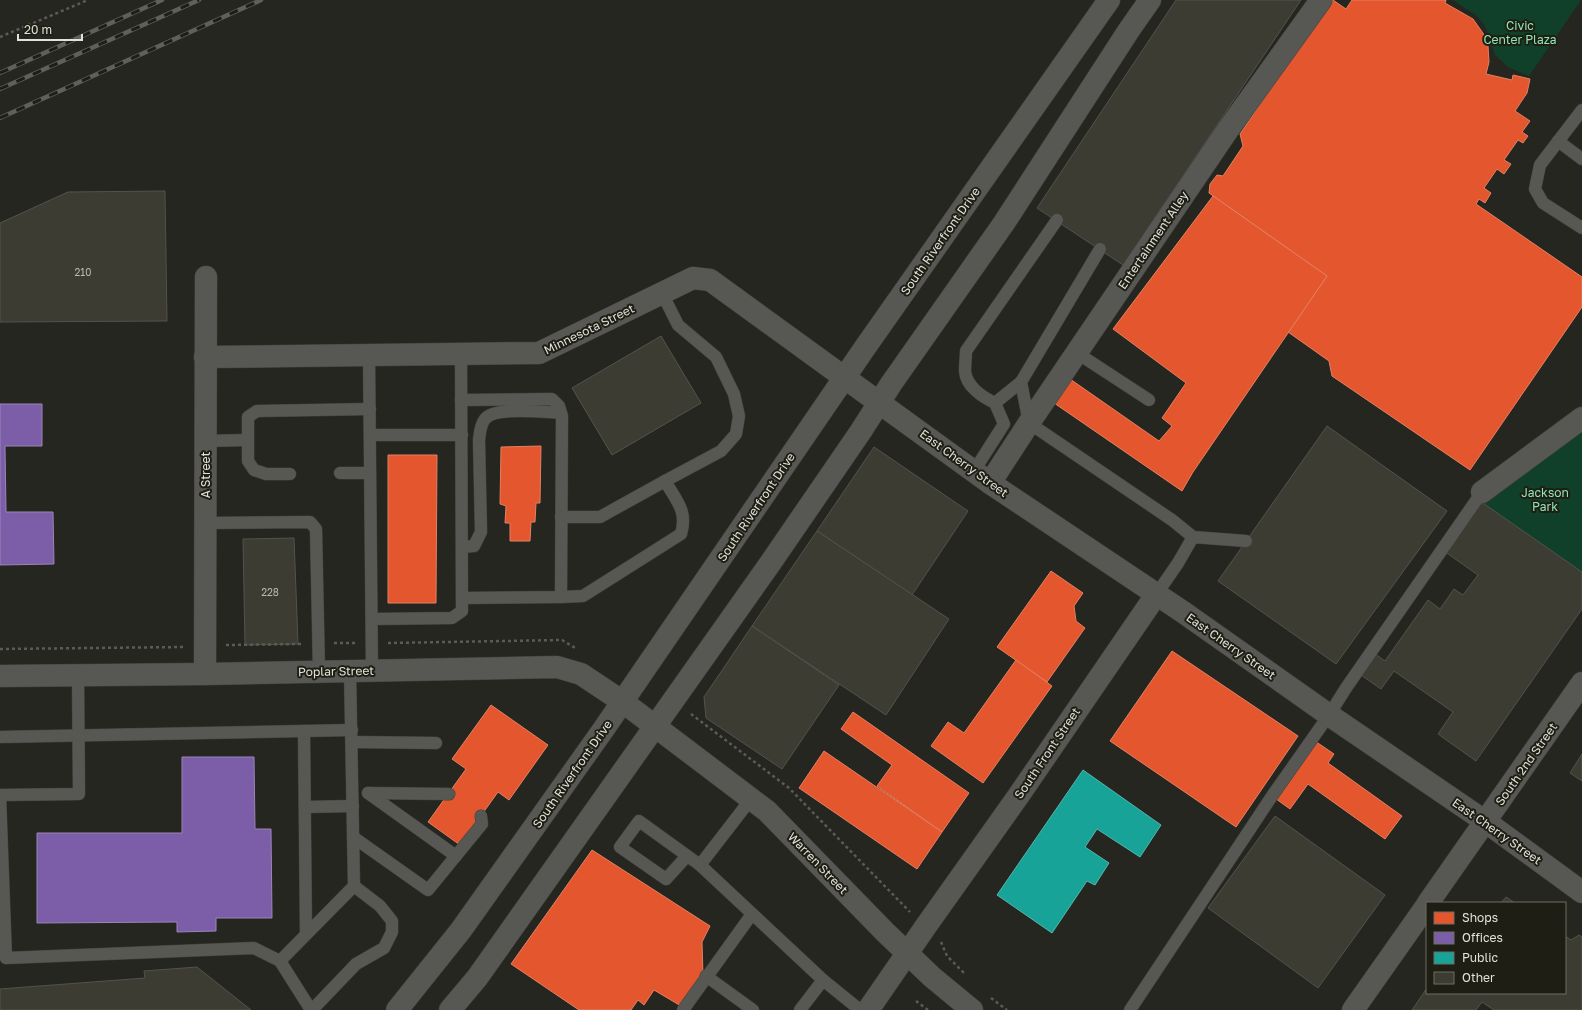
<svg xmlns="http://www.w3.org/2000/svg" width="1582" height="1010" viewBox="0 0 1582 1010" font-family="'Golos Text',sans-serif">
<style>
.green{fill:#10402a}
.shops{fill:#e4572e;stroke:#e38062}
.offices{fill:#7b5ea7;stroke:#9a85b6}
.public{fill:#17a398;stroke:#54b6ac}
.building{fill:#3d3c32;stroke:#53534e}
.lines{fill:none;stroke-linecap:round;stroke-linejoin:round}
.service-casing{stroke:#41413c;stroke-width:13}
.minor-casing{stroke:#41413c;stroke-width:23}
.tertiary-casing{stroke:#41413c;stroke-width:23}
.secondary-casing{stroke:#41413c;stroke-width:23}
.path{stroke:#5b5a57;stroke-width:2.5;stroke-dasharray:3 3;stroke-linecap:butt}
.service{stroke:#575753;stroke-width:12}
.minor{stroke:#575753;stroke-width:22}
.tertiary{stroke:#575753;stroke-width:22}
.secondary{stroke:#575753;stroke-width:22}
.rail-casing{stroke:#605f5c;stroke-width:4.5}
.rail{stroke:#1f1e14;stroke-width:3;stroke-dasharray:9;stroke-linecap:butt}
.labels{text-anchor:middle;dominant-baseline:central;stroke-width:4;stroke-linejoin:round;paint-order:stroke}
.number-label{font-size:10px;fill:#b9b8b0}
.park-label{font-size:12px;fill:#8ee4b5;stroke:#1f1e14}
.street-label{font-size:12px;fill:#e2e1da;stroke:#1f1e14}
</style>
<rect width="100%" height="100%" fill="#262621"/>
<g class="green">
<polygon points="1453,0 1581,0 1529,76 1508,67 1495,55 1485,26 1477,16"/>
<polygon points="1582,430 1582,572 1480,501"/>
</g>
<g class="shops">
<polygon points="1330,0 1333,0 1346,9 1352,0 1446,0 1445,3 1473,19 1485,36 1488,46 1489,62 1486,74 1512,80 1513,75 1530,79 1527,93 1515,111 1530,121 1522,132 1528,136 1523,143 1518,140 1504,160 1511,164 1504,174 1497,169 1484,188 1491,193 1485,203 1479,199 1476,204 1582,277 1582,307 1470,470 1332,376 1329,361 1288,332 1327,276 1209,193 1210,184 1217,175 1223,176 1243,146 1240,134"/>
<polygon points="1213,196 1327,276 1193,472 1182,491 1054,403 1070,379 1159,441 1172,426 1162,418 1186,383 1113,329"/>
<polygon points="541,446 540,503 536,503 535,522 531,522 530,541 510,541 510,523 505,523 506,506 500,504 501,447"/>
<polygon points="388,455 437,455 436,603 388,603"/>
<polygon points="1051,571 1083,593 1074,606 1076,621 1085,628 1047,682 997,647"/>
<polygon points="1172,651 1298,736 1236,827 1110,741"/>
<polygon points="1016,660 1052,686 983,783 931,746 948,722 964,733"/>
<polygon points="491,705 548,745 509,800 498,792 460,845 428,822 466,769 452,759"/>
<polygon points="853,712 969,793 942,832 877,786 892,765 841,729"/>
<polygon points="1312,739 1334,754 1328,763 1402,816 1385,839 1308,784 1290,809 1272,796"/>
<polygon points="824,751 942,832 917,869 799,788"/>
<polygon points="592,850 710,926 702,942 703,976 681,1006 654,990 644,1005 638,1000 631,1010 579,1010 511,964"/>
</g>
<g class="offices">
<polygon points="0,404 42,404 42,446 5,446 6,512 53,512 54,564 0,565"/>
<polygon points="182,757 254,757 255,829 271,829 272,918 216,918 216,931 177,932 177,922 37,923 37,833 182,833"/>
</g>
<polygon class="public" points="1083,770 1161,825 1140,857 1097,829 1085,847 1109,863 1095,885 1087,881 1052,933 997,895"/>
<g class="building">
<polygon points="1176,0 1301,0 1123,265 1037,208"/>
<polygon points="165,191 167,321 0,322 0,223 68,192"/>
<polygon points="661,336 701,403 612,455 572,388"/>
<polygon points="1327,426 1447,511 1336,664 1218,581"/>
<polygon points="874,447 968,511 912,595 817,531"/>
<polygon points="1480,501 1582,572 1582,609 1476,761 1438,734 1453,712 1394,671 1381,689 1361,675 1375,654 1385,661 1428,600 1440,609 1454,589 1463,595 1478,575 1444,551"/>
<polygon points="817,531 949,619 886,715 752,626"/>
<polygon points="294,538 298,644 245,645 243,539"/>
<polygon points="752,626 839,685 782,769 706,718 704,697"/>
<polygon points="1582,754 1582,781 1570,773"/>
<polygon points="1275,816 1385,895 1318,988 1208,908"/>
<polygon points="1506,897 1515,903 1501,903"/>
<polygon points="1579,935 1582,937 1582,1010 1494,1010 1482,1002 1476,1010 1412,1010 1427,988 1427,993 1565,993 1565,936 1571,940"/>
<polygon points="197,967 251,1010 0,1010 0,989 145,978 144,971"/>
</g>
<g class="lines">
<g class="service-casing">
<g id="service">
<polyline points="1582,110 1540,165 1535,189 1543,203 1582,228"/>
<polyline points="1558,141 1582,159"/>
<polyline points="1100,249 1021,382 1029,423 1172,520 1193,537"/>
<polyline points="662,293 678,325 716,357 734,394 739,416 736,434 721,451 665,481"/>
<polyline points="1077,353 1149,400"/>
<polyline points="369,355 372,671"/>
<polyline points="461,400 552,399 559,406 562,416 561,597 462,598"/>
<polyline points="995,403 1021,382"/>
<polyline points="370,435 462,435"/>
<polyline points="205,441 248,440"/>
<path d="M974 471 1004 424 995 403C982 397 966 386 965 371 965 364 966 357 966 351L1057 220"/>
<polyline points="340,473 370,473"/>
<polyline points="290,474 266,474 254,470 248,461 248,417 257,411 370,409"/>
<polyline points="205,523 310,522 316,529 319,672"/>
<path d="M462 547 474 546 481 532 479 440C480 433 480 425 485 419 495 406 544 412 561 413"/>
<polyline points="1156,595 1178,563 1193,537 1246,541"/>
<path d="M561 597 583 596 681 534C688 511 676 500 665 481L600 517H561"/>
<polyline points="372,619 452,618 462,611 461,354"/>
<polyline points="304,731 306,934"/>
<polyline points="0,737 352,730"/>
<polyline points="352,742 436,743"/>
<polyline points="368,793 456,856"/>
<polyline points="368,793 449,794"/>
<polyline points="0,795 6,958 254,948 280,961"/>
<polyline points="0,795 79,794 78,675"/>
<polyline points="751,799 700,865 823,980 860,1010"/>
<polyline points="305,807 353,806"/>
<polyline points="353,837 428,890 482,824 481,816"/>
<polyline points="687,856 666,879 620,847 639,821 700,865"/>
<polyline points="706,976 753,1010"/>
<polyline points="311,1010 280,961 354,886 350,671"/>
<polyline points="312,1010 356,964 384,948 392,932 392,921 380,906 354,886"/>
<polyline points="683,1010 752,914"/>
<polyline points="800,1010 823,980"/>
<polyline points="1130,1010 1272,796 1329,715 1346,688 1482,492"/>
</g>
</g>
<g class="minor-casing">
<g id="minor">
<polyline points="205,357 539,353 693,278 710,280 845,378"/>
<polyline points="990,483 1029,423 1227,131 1321,0"/>
<polyline points="1482,492 1582,418"/>
<polyline points="205,674 206,277"/>
<polyline points="0,676 205,674 557,667 581,674 623,702"/>
</g>
</g>
<g class="tertiary-casing">
<g id="tertiary">
<polyline points="845,378 990,483 1183,612 1329,715 1486,822 1582,892"/>
<polyline points="623,702 767,811 885,932 932,977 972,1010"/>
<polyline points="1428,903 1582,683"/>
<polyline points="868,1010 926,926 1019,795 1156,595"/>
<polyline points="1353,1010 1427,905"/>
</g>
</g>
<g class="secondary-casing">
<g id="secondary">
<polyline points="397,1010 461,930 603,730 864,349 1109,0"/>
<polyline points="450,1010 477,978 769,565 861,431 891,384 1004,223 1129,30 1150,0"/>
</g>
</g>
<g class="path">
<polyline points="0,37 88,0"/>
<polyline points="334,643 355,643"/>
<polyline points="388,643 562,640 577,649"/>
<polyline points="226,645 301,644"/>
<polyline points="0,649 183,647"/>
<polyline points="691,714 789,788 910,912"/>
<polyline points="941,942 947,956 965,974"/>
<polyline points="991,998 1007,1010"/>
<polyline points="916,1001 928,1010"/>
</g>
<use href="#service" class="service"/>
<use href="#minor" class="minor"/>
<use href="#tertiary" class="tertiary"/>
<use href="#secondary" class="secondary"/>
<g class="rail-casing">
<g id="rail">
<polyline points="0,73 162,0"/>
<polyline points="0,89 199,0"/>
<polyline points="0,118 261,0"/>
</g>
</g>
<use href="#rail" class="rail"/>
</g>
<g class="labels">
<g class="number-label">
<text x="83" y="272">210</text>
<text x="270" y="592">228</text>
</g>
<g class="park-label">
<text x="1520" y="25">Civic<tspan x="1520" dy="14">Center Plaza</tspan></text>
<text x="1545" y="492">Jackson<tspan x="1545" dy="14">Park</tspan></text>
</g>
<g class="street-label">
<text transform="translate(1153 240) rotate(-56)">Entertainment Alley</text>
<text transform="translate(940 241) rotate(-55)">South Riverfront Drive</text>
<text transform="translate(589 329) rotate(-26)">Minnesota Street</text>
<text transform="translate(964 463) rotate(36)">East Cherry Street</text>
<text transform="translate(205 475) rotate(-90)">A Street</text>
<text transform="translate(756 507) rotate(-56)">South Riverfront Drive</text>
<text transform="translate(1231 646) rotate(35)">East Cherry Street</text>
<text transform="translate(336 671) rotate(-1)">Poplar Street</text>
<text transform="translate(1047 753) rotate(-56)">South Front Street</text>
<text transform="translate(1526 764) rotate(-55)">South 2nd Street</text>
<text transform="translate(572 774) rotate(-55)">South Riverfront Drive</text>
<text transform="translate(1497 831) rotate(35)">East Cherry Street</text>
<text transform="translate(818 863) rotate(46)">Warren Street</text>
</g>
</g>
<rect x="1426" y="902" width="140" height="92" fill="#1f1e14" stroke="#6d6c63"/>
<rect x="1434" y="912" width="20" height="12" fill="#e4572e" stroke="#6d6c63"/>
<text x="1462" y="922" font-size="12" fill="#e2e1da">Shops</text>
<rect x="1434" y="932" width="20" height="12" fill="#7b5ea7" stroke="#6d6c63"/>
<text x="1462" y="942" font-size="12" fill="#e2e1da">Offices</text>
<rect x="1434" y="952" width="20" height="12" fill="#17a398" stroke="#6d6c63"/>
<text x="1462" y="962" font-size="12" fill="#e2e1da">Public</text>
<rect x="1434" y="972" width="20" height="12" fill="#3d3c32" stroke="#6d6c63"/>
<text x="1462" y="982" font-size="12" fill="#e2e1da">Other</text>
<path d="M18 34v6h64v-6" fill="none" stroke="#e2e1da" stroke-width="2"/>
<text x="24" y="34" font-size="12" fill="#e2e1da" stroke="#1f1e14" stroke-width="3" paint-order="stroke">20 m</text>
</svg>
